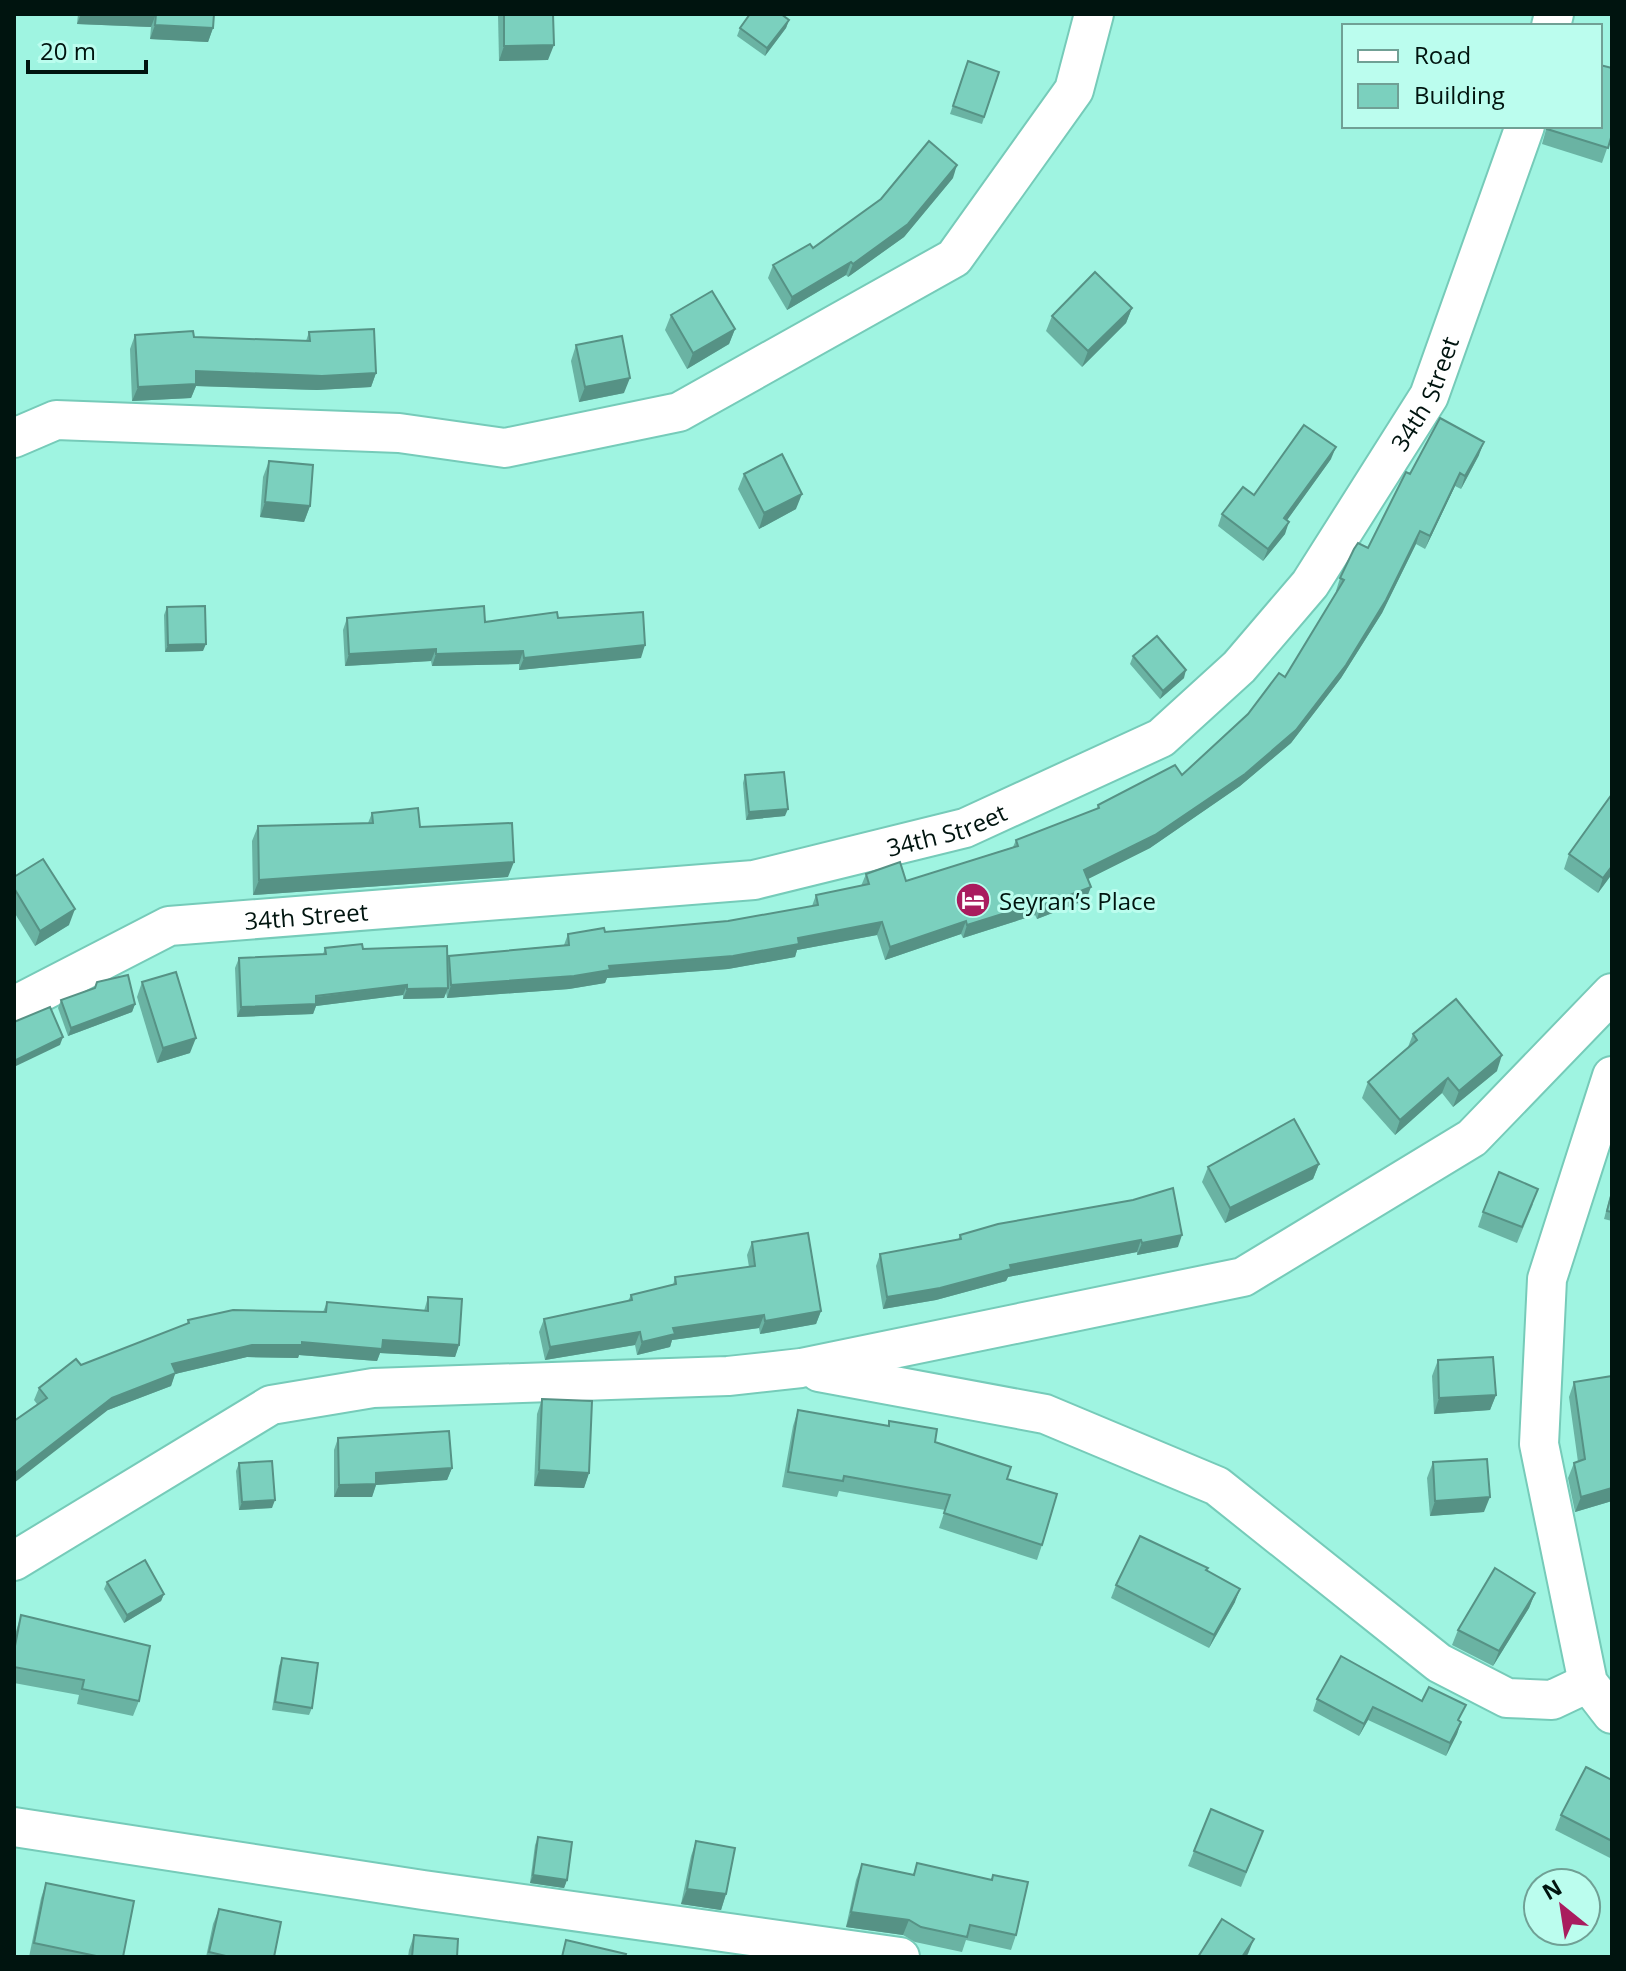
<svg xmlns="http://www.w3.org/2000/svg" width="1626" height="1971" viewBox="0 0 1626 1971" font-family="'Open Sans',sans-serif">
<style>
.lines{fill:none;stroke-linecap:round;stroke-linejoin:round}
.street-casing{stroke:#76cbb9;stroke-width:42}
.street{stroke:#fff;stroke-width:38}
.wall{fill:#6ab3a3}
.shaded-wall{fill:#569285}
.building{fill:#7bd0be;stroke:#569285;stroke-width:2}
.labels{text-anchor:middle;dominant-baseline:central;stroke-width:6;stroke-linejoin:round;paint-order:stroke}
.street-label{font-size:24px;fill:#00140f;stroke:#bbfdee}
.poi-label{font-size:24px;fill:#00140f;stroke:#bbfdee;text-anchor:start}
</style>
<rect width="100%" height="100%" fill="#9ff4e1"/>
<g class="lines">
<g class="street-casing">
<g id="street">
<polyline points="1551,26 1554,14"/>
<polyline points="14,438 56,420 399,433 505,448 679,412 954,258 1074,90 1094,14"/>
<path id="s1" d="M14 1006 169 926 754 880 965 828 1161 738 1239 667 1310 584 1429 396 1525 126"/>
<polyline points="1612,1076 1547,1279 1539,1444 1588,1683 1612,1714"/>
<polyline points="819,1372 1045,1414 1217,1486 1439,1663 1507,1698 1552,1700 1588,1683"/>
<polyline points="14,1561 271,1405 373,1388 728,1376 801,1368 1243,1277 1472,1138 1612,993"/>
<polyline points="14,1827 423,1890 900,1957"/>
</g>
</g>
<use href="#street" class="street"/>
</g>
<g class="wall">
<polygon points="78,14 214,14 213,28 208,42 150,39 151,27 77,24"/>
<polygon points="498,14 553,14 548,60 499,61"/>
<polygon points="789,20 786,28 765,56 737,36 740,28"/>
<polygon points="968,61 999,72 982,124 950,114"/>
<polygon points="1547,126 1600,126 1612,134 1602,163 1542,144"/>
<polygon points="953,178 904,237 848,277 846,275 787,310 768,278 773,265 813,248"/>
<polygon points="1132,308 1126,323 1082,367 1046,331 1052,316"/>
<polygon points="671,315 735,329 729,344 687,369 665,330"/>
<polygon points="309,332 376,373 371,387 317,390 196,386 191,398 132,401 130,349 135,335 306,341"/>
<polygon points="576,345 624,393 579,402 571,361"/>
<polygon points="1479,455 1461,489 1455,486 1425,549 1416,544 1382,613 1341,678 1291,743 1240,786 1150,848 1088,879 1086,900 1037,919 1035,915 963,938 961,934 885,960 877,935 797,950 795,957 728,969 607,978 605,983 569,989 447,998 446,992 444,998 403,999 403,995 316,1006 313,1014 237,1017 235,968 239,958 323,954 325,948 363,949 447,961 449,956 564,945 568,934 605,932 728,921 812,906 816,895 861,886 866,874 906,881 1013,847 1016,840 1097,809 1098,805 1182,775 1248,714 1285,677 1337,591 1336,591 1340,578 1368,548 1410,474"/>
<polygon points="1331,459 1287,520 1285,534 1263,561 1218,526 1222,514 1254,495"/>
<polygon points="269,461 310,506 304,522 260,517 263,477"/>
<polygon points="744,474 796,509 759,529 738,489"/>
<polygon points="167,607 203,651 165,652 164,615"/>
<polygon points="347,618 485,622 558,618 641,658 519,670 519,664 432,666 431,661 345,666 343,630"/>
<polygon points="1133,656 1184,678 1160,699 1130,664"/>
<polygon points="745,775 785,816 746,820 743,783"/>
<polygon points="372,813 420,827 508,877 253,895 252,841 258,826 368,823"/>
<polygon points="1569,854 1612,874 1598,893 1564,869"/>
<polygon points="14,877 69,925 35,946 14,912"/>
<polygon points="142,982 190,1053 157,1063 137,997"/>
<polygon points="61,1000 135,1004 132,1012 68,1036 58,1008"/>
<polygon points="1413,1034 1497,1071 1453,1107 1442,1093 1395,1135 1362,1098 1368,1082 1408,1047"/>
<polygon points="1319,1164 1313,1179 1225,1223 1202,1182 1208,1167"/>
<polygon points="1612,1189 1612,1221 1604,1219"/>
<polygon points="1133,1200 1178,1247 1137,1255 1137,1252 1008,1277 1006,1281 936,1300 883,1309 876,1266 880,1254 958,1240 960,1235"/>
<polygon points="1533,1204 1517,1243 1478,1227 1483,1212"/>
<polygon points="752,1242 821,1311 816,1324 760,1334 759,1328 672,1340 670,1347 637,1355 635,1345 545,1360 539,1332 544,1319 628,1301 631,1295 673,1285 675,1277 749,1267 747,1255"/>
<polygon points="428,1297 459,1345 455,1357 380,1353 377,1361 299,1355 298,1358 247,1357 175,1374 171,1386 108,1410 37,1404 34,1400 39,1388 81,1365 187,1324 188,1320 323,1312 327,1302 424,1311"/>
<polygon points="1438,1360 1496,1395 1490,1410 1434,1414 1432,1376"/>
<polygon points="1612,1376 1612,1501 1575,1512 1568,1478 1574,1463 1578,1462 1569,1397 1574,1382"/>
<polygon points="542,1399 589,1473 584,1488 534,1486 537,1414"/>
<polygon points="798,1410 888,1426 889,1421 935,1442 1007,1479 1042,1545 1037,1560 939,1528 945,1510 839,1491 837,1497 782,1487 793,1426"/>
<polygon points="338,1438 452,1468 447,1480 376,1485 372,1497 334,1497 334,1450"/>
<polygon points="1433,1462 1484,1512 1430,1516 1427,1478"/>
<polygon points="239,1463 272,1508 239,1510 236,1471"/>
<polygon points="1207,1571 1235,1602 1209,1648 1111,1598 1116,1585"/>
<polygon points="107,1582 164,1594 161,1601 124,1623 104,1589"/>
<polygon points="1535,1593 1529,1608 1493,1666 1452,1645 1458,1630"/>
<polygon points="21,1615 139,1701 133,1716 77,1704 79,1695 14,1683 14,1638"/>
<polygon points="282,1658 312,1708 309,1715 272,1710 279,1666"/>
<polygon points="1317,1699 1460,1721 1461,1722 1457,1734 1446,1756 1368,1720 1359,1736 1313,1711"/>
<polygon points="1612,1780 1612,1859 1555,1830 1561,1815"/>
<polygon points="1263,1831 1241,1887 1188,1866 1194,1851"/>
<polygon points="538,1837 567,1880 564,1888 530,1883 535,1845"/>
<polygon points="696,1841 726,1894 721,1910 681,1904 691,1856"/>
<polygon points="917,1863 991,1880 993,1875 1016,1935 1011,1950 966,1940 962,1952 915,1942 903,1935 846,1927 856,1880 862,1864 913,1875"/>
<polygon points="46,1883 123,1957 29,1957 41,1898"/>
<polygon points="219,1909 274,1957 206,1957 213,1924"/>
<polygon points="414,1935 457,1957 408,1957 409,1950"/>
</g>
<g class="shaded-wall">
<polygon points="81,14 156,14 151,27 77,24"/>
<polygon points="789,20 786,28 765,56 767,48"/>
<polygon points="155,25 213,28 208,42 150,39"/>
<polygon points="554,45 548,60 499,61 504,46"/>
<polygon points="957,165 953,178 904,237 848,277 853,264"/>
<polygon points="851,262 846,275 787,310 792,297"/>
<polygon points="1132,308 1126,323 1082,367 1088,351"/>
<polygon points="735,329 729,344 687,369 693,353"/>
<polygon points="196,371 376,373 371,387 317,390 196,386 191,398 132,401 138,387"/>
<polygon points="630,378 624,393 579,402 585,387"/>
<polygon points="1484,442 1479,455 1461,489 1465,476"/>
<polygon points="1336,447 1331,459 1280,530 1284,518"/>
<polygon points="1460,473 1455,486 1425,549 1430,536"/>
<polygon points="802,494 796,509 759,529 764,513"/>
<polygon points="265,502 310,506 304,522 260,517"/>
<polygon points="1289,522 1285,534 1263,561 1268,549"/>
<polygon points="1420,531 1416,544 1382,613 1341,678 1291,743 1240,786 1150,848 1080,883 1084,870 1245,774"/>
<polygon points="206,644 203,651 165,652 168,645"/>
<polygon points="645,645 641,658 519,670 524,658"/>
<polygon points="436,649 431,661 345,666 349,654"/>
<polygon points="523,651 519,664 432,666 436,654"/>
<polygon points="1186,670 1184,678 1160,699 1163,691"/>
<polygon points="788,809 785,816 746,820 749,812"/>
<polygon points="514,862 508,877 253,895 259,880"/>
<polygon points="1612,866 1612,874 1598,893 1603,878"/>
<polygon points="1091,887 1086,900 1037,919 1041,906"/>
<polygon points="1040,902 1035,915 963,938 967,925"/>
<polygon points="75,909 69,925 35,946 40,931"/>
<polygon points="966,921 961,934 885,960 890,947"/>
<polygon points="882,922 877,935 797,950 795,957 728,969 607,978 605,983 569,989 447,998 451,985 609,966 798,938"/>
<polygon points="407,985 403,995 316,1006 313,1014 237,1017 241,1007"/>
<polygon points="448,988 444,998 403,999 407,989"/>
<polygon points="135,1004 132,1012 68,1036 71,1028"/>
<polygon points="63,1037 60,1045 14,1067 14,1061"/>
<polygon points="196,1038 190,1053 157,1063 163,1048"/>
<polygon points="1502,1055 1497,1071 1453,1107 1459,1091"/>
<polygon points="1448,1078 1442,1093 1395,1135 1400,1120"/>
<polygon points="1319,1164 1313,1179 1225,1223 1230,1208"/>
<polygon points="1182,1235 1178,1247 1137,1255 1142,1243"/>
<polygon points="1141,1240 1137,1252 1008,1277 1006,1281 936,1300 883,1309 887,1297 1010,1265"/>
<polygon points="821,1311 816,1324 760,1334 765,1321"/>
<polygon points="764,1315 759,1328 672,1340 670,1347 637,1355 642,1342 673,1328"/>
<polygon points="640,1332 635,1345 545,1360 550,1347"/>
<polygon points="383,1340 459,1345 455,1357 380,1353 377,1361 299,1355 298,1358 247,1357 175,1374 171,1386 108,1410 14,1483 14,1474 112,1398 172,1364 252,1345 302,1342"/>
<polygon points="1496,1395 1490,1410 1434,1414 1439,1398"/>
<polygon points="452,1468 447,1480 376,1485 372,1497 334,1497 339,1485 376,1473"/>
<polygon points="539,1470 589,1473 584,1488 534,1486"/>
<polygon points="1612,1488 1612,1501 1575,1512 1581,1497"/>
<polygon points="1490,1497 1484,1512 1430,1516 1435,1501"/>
<polygon points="275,1500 272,1508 239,1510 242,1502"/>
<polygon points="1240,1589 1235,1602 1209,1648 1214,1635"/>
<polygon points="1535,1593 1529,1608 1493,1666 1499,1651"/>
<polygon points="164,1594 161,1601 124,1623 127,1615"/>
<polygon points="1373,1707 1368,1720 1359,1736 1364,1724"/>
<polygon points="1461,1722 1457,1734 1446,1756 1450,1743"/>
<polygon points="533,1875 567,1880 564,1888 530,1883"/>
<polygon points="687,1889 726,1894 721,1910 681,1904"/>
<polygon points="851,1912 909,1920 903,1935 846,1927"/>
<polygon points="1254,1939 1248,1954 1246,1957 1242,1957"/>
</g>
<g class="building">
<polygon points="156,14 214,14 213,28 155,25"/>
<polygon points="504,14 553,14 554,45 504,46"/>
<polygon points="750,14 781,14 789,20 767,48 740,28"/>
<polygon points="968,61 999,72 984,117 953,106"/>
<polygon points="1600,65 1612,68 1612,134 1608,148 1547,129 1548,126 1600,126"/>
<polygon points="929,141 957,165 908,224 853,264 851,262 792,297 773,265 810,244 813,248 881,199"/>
<polygon points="1095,272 1132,308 1088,351 1052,316"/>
<polygon points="712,291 735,329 693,353 671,315"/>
<polygon points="374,329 376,373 322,376 196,371 196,384 138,387 135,335 193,331 194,337 310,341 309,332"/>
<polygon points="622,336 630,378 585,387 576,345"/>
<polygon points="1440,418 1484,442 1465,476 1460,473 1430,536 1420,531 1386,600 1346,665 1296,730 1245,774 1155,835 1084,870 1091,887 1041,906 1040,902 967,925 966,921 890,947 882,922 798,938 799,944 733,956 609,966 610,970 574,976 451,985 449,956 569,945 568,934 604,928 605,932 728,921 818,905 816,895 869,884 866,874 900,862 906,881 1018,846 1016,840 1099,808 1098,805 1175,765 1182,775 1248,714 1279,673 1285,677 1344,580 1340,578 1354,549 1358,543 1368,548 1406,472 1410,474"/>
<polygon points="1304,425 1336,447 1284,518 1289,522 1268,549 1222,514 1243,487 1254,495"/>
<polygon points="782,454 802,494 764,513 744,474"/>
<polygon points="269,461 313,465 310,506 265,502"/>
<polygon points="205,606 206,644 168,645 167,607"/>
<polygon points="484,606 485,622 557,612 558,618 643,612 645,645 524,658 523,651 436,654 436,649 349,654 347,618"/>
<polygon points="1157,636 1186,670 1163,691 1133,656"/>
<polygon points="784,772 788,809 749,812 745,775"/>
<polygon points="1612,794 1612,866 1603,878 1569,854"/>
<polygon points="418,808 420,827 512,823 514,862 259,880 258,826 373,823 372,813"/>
<polygon points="43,859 75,909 40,931 14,888 14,877"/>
<polygon points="362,944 363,949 447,946 448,988 407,989 407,985 316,996 316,1004 241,1007 239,958 326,954 325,948"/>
<polygon points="176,972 196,1038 163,1048 142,982"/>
<polygon points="128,975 135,1004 71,1028 61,1000 95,988 97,982"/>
<polygon points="1456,999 1502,1055 1459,1091 1448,1078 1400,1120 1368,1082 1417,1040 1413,1034"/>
<polygon points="50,1007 63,1037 14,1061 14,1022"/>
<polygon points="1294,1119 1319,1164 1230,1208 1208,1167"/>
<polygon points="1499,1172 1538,1189 1522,1227 1483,1212"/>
<polygon points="1173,1188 1182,1235 1142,1243 1141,1240 1010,1265 1011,1269 940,1288 887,1297 880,1254 961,1239 960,1235 998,1224 1133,1200"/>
<polygon points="1612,1192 1612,1212 1607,1211"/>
<polygon points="808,1233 821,1311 765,1321 764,1315 673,1328 675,1334 642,1342 640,1332 550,1347 544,1319 632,1300 631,1295 676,1284 675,1277 755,1266 752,1242"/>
<polygon points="428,1297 462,1299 459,1345 383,1340 382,1349 302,1342 302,1345 252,1345 172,1364 176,1373 112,1398 14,1474 14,1421 47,1398 39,1388 76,1359 81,1365 189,1323 188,1320 233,1310 326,1312 327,1302 428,1311"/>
<polygon points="1493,1357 1496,1395 1439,1398 1438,1360"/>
<polygon points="1612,1376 1612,1488 1581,1497 1574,1463 1585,1459 1574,1382"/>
<polygon points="542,1399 592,1401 589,1473 539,1470"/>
<polygon points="798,1410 889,1426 889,1421 937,1429 935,1442 1011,1467 1007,1479 1057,1494 1042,1545 944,1513 950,1495 844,1476 843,1481 788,1472"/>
<polygon points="449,1431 452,1468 376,1473 376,1484 339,1485 338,1438"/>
<polygon points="1487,1459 1490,1497 1435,1501 1433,1462"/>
<polygon points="272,1461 275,1500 242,1502 239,1463"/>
<polygon points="1140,1536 1208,1568 1206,1570 1240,1589 1214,1635 1116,1585"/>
<polygon points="145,1560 164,1594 127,1615 107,1582"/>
<polygon points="1495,1568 1535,1593 1499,1651 1458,1630"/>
<polygon points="21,1615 150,1646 139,1701 82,1689 84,1680 14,1667 14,1651"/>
<polygon points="1341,1656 1422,1701 1429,1687 1466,1705 1458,1720 1461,1722 1450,1743 1373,1707 1364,1724 1317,1699"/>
<polygon points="282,1658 318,1663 312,1708 275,1702"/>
<polygon points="1586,1767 1612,1780 1612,1841 1561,1815"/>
<polygon points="1211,1809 1263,1831 1246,1872 1194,1851"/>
<polygon points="538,1837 572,1842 567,1880 533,1875"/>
<polygon points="696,1841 735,1848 726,1894 687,1889"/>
<polygon points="917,1863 992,1880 993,1875 1028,1882 1016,1935 970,1925 967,1937 921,1927 909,1920 851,1912 862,1864 914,1875"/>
<polygon points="46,1883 134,1901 123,1957 101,1957 34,1943"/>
<polygon points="219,1909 281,1922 274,1957 230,1957 209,1952"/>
<polygon points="1222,1919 1254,1939 1242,1957 1198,1957"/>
<polygon points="414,1935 458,1939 457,1957 412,1957"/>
<polygon points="566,1940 626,1954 625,1957 562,1957"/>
</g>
<defs>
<g id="hotel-disc" transform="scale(1.8)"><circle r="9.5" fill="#a91c5e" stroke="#bbfdee"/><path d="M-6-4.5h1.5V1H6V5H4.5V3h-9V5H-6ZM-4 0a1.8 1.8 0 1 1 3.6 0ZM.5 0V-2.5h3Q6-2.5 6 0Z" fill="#fff"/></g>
</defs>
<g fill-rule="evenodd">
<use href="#hotel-disc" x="973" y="900"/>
</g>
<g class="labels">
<g class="street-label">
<text stroke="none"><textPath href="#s1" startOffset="1632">34th Street</textPath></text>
<text stroke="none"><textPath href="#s1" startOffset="960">34th Street</textPath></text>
<text stroke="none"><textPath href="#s1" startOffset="312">34th Street</textPath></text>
</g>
<g class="poi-label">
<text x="999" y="900">Seyran’s Place</text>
</g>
</g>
<rect width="1626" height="1971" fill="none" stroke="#00140f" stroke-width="32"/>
<rect x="1342" y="24" width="260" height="104" fill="#bbfdee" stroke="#70a095" stroke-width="2"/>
<rect x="1358" y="50" width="40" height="12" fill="#ffffff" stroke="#70a095" stroke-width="2"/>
<text x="1414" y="64" font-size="24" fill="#00140f">Road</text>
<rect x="1358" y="84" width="40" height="24" fill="#7bd0be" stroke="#70a095" stroke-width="2"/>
<text x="1414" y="104" font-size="24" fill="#00140f">Building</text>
<g transform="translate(1562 1907) rotate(330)"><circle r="38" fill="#bbfdee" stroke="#70a095" stroke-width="2"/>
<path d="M0-6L14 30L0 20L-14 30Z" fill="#a91c5e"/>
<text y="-12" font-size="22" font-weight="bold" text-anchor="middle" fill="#00140f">N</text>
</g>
<path d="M28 60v12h118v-12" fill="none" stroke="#00140f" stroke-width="4"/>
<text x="40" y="60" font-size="24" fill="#00140f" stroke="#bbfdee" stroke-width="6" paint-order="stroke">20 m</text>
</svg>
